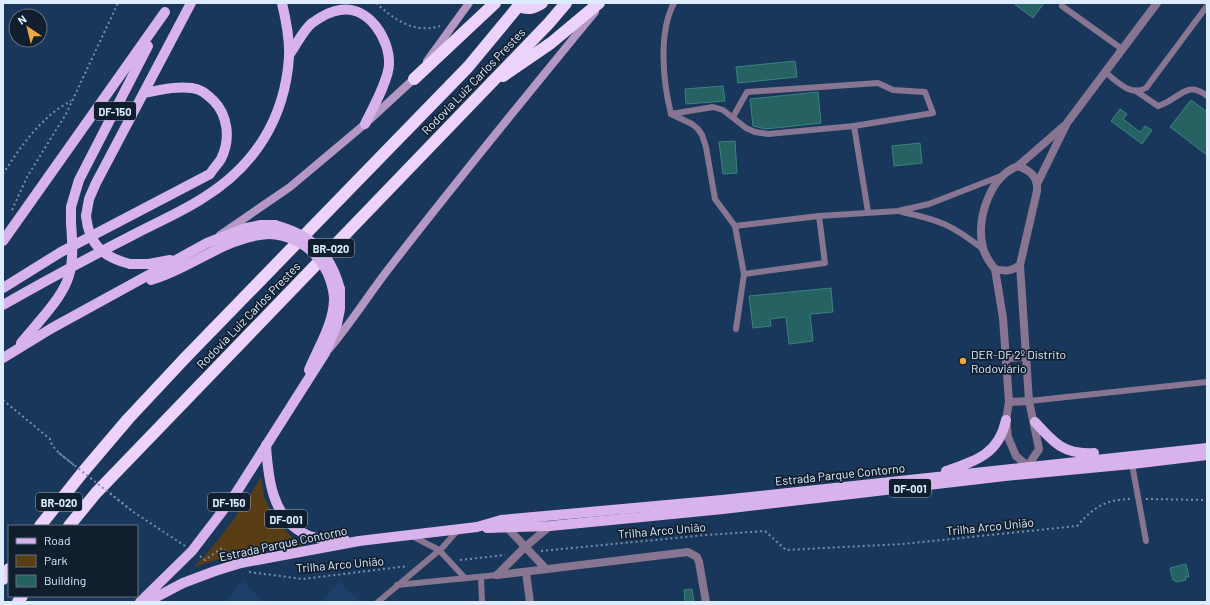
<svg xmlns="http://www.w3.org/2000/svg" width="1210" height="605" viewBox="0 0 1210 605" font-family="Barlow,sans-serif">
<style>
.built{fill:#1c4069}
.green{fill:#583d15}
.building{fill:#256261;stroke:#3b8382}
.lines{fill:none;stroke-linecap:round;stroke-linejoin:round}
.path{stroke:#778ea9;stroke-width:2;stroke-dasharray:2 3;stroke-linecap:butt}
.lane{stroke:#877591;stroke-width:6}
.street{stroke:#877591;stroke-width:8}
.secondary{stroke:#b497c4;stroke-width:8}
.primary{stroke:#d7b2eb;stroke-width:10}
.highway{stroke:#edd2fc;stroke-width:12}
.path-bridge{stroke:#778ea9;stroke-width:2;stroke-dasharray:2 3;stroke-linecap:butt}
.primary-bridge{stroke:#d7b2eb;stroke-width:10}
.poi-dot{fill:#eea83c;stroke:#111e2e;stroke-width:1.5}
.labels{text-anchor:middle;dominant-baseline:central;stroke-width:3.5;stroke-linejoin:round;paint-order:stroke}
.shield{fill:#111e2e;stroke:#a0aec0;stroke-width:1}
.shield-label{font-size:11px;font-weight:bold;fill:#ddecfe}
.street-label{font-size:12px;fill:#ddecfe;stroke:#111e2e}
.poi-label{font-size:12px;fill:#ddecfe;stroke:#111e2e;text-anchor:start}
</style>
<rect width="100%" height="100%" fill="#19375a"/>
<g class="built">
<polygon points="243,581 264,602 224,602"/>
<polygon points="340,581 340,582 361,602 320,602"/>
</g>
<path class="green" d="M261 477 264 497 274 517 296 542 307 545C268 548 231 554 194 567 221 540 241 510 261 477Z"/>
<g class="building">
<polygon points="1013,3 1044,3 1033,18"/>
<polygon points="795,61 797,77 738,83 736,67"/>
<polygon points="723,86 725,101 686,104 685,89"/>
<polygon points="818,92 821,123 766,129 753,126 750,99"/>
<polygon points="1191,100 1207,112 1207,155 1170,127"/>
<polygon points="1120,109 1127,114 1123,119 1140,132 1145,126 1152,130 1142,144 1111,121"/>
<polygon points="735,141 737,173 723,174 719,142"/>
<polygon points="920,143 922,163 894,166 892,146"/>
<polygon points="831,288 833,312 810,314 813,341 789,344 786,317 770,319 771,326 753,328 749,296"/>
<polygon points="1186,564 1189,577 1185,577 1186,580 1177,582 1173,580 1170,568"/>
<polygon points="692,589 694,602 685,602 684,590"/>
</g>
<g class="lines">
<g class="path">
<path d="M376 3C395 20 414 34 440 26"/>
<path d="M3 174C20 147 42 116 71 101"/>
<polyline points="12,210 27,177 66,114 118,3"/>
<path d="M3 400 50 439C52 450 67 459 75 466"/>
<polyline points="110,493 132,511 185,546"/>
<polyline points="1146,499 1207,500"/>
<path d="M541 551 706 535 765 531 786 550 903 544 1077 526C1094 507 1106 499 1132 499"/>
<polyline points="200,556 205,560 222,548 230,556"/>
<polyline points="460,560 505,555"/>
<polyline points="249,572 303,579 408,566"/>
</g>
<g class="lane">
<path d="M674 3C658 33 663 82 671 114L692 124 698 129 702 135 706 147 715 199 735 226 744 274 736 329"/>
<polyline points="1062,6 1122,49"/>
<path d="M1105 72C1117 81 1130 97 1146 88L1207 6"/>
<path d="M1136 91 1158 106C1179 100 1186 79 1207 96"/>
<polyline points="671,114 713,107 723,110 746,128 755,132 768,134 854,126 868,212"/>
<polyline points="733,117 747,92 878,83 893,90 925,92 933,113 854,126"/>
<path d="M902 212C940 220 952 225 983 249"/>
<polyline points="735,226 819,216 898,211 929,204 1001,176"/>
<polyline points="744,274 825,263 819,216"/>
<polyline points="1029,401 1207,382"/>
<polyline points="1132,464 1146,541"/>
<polyline points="412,536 439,550 465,578"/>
<polyline points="481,577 482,602"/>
<polyline points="397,585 497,575"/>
<polyline points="378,602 442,548 458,530"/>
</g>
<g class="street">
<path d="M1018 166C1031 171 1038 177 1037 191L1020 265C1011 271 1006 272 995 269 990 263 985 256 983 248 976 220 989 177 1018 166Z"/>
<polyline points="1018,166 1064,126"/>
<polyline points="1038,182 1067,123 1157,3"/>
<polyline points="995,269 1003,318 1009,402 1006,420 1008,437 1016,456 1028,466 1039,449 1029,401 1020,265"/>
<polyline points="1006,358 1026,357"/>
<polyline points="1009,402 1029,401"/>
<polyline points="504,524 546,569"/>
<polyline points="526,572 530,602"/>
<polyline points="497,575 688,552 697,557 699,562 706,602"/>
<polyline points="497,575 525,547 550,526"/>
</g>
<g class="secondary">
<polyline points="427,61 469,3"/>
<polyline points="220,235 290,187 365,124 417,76"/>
<path d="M329 349C351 323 369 294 390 267 457 181 526 96 595 12"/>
</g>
<g class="primary">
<path d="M289 55C296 46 303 30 312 23 319 18 331 11 340 10 369 5 390 40 389 64 389 79 372 110 365 124"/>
<polyline points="86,216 89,199 96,183 191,3"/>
<polyline points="71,223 71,207 79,180 148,46"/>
<polyline points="3,241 165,12"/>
<polyline points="130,264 149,264 170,260"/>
<path d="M151 280C191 269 226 236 269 234"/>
<path d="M3 288 61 252 210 174C213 169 218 164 221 159 231 139 228 115 213 100 206 94 201 89 192 88 175 86 160 90 144 93"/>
<path d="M3 305C45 281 88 258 131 236 155 223 180 213 203 198 255 166 285 118 289 57 290 40 286 20 282 3"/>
<polyline points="21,343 38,323"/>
<polyline points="3,358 52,328 207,243 246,228 261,225 275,225"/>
<path d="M309 370C318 348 334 323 334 299"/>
<path d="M1035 422C1054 443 1064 455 1094 453"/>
<path d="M266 445C268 478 272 518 305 534 317 540 332 540 345 540"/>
<path d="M946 471C976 461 999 454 1006 420"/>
<polyline points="487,528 550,526 723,509 1005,476 1132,464 1207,455"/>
<polyline points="140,602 192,551 218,517 236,493 325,353 337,324 340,309 340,289"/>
<polyline points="147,602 183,583 215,571 241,563 359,541 477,527 501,520 722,500 1207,448"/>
</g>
<g class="highway">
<path d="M519 6C529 10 534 8 542 3"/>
<polyline points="503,76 551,43 599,3"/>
<polyline points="414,79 495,3"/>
<polyline points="40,526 83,472 128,419 186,357 468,67 521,3"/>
<polyline points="69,526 96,493 549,23 566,3"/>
<polyline points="3,579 9,569"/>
<polyline points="18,602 22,596"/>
</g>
<polyline class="path-bridge" points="59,453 132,511"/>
<g class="primary-bridge">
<path d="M86 216C89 245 103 257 130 264"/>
<path d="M275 225C311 235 330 252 340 289"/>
<path d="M269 234C305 236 330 262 334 297"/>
<path d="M38 323C71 284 75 274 71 223"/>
</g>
</g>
<circle class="poi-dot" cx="963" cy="361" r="4"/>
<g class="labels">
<g class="shield">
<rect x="94" y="102" width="42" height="18" rx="3"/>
<rect x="308" y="239" width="46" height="18" rx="3"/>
<rect x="889" y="479" width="42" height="18" rx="3"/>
<rect x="36" y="493" width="46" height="18" rx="3"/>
<rect x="208" y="493" width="42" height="18" rx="3"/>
<rect x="265" y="510" width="42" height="18" rx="3"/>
</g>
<g class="shield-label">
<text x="115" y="111">DF-150</text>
<text x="331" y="248">BR-020</text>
<text x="910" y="488">DF-001</text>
<text x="59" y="502">BR-020</text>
<text x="229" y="502">DF-150</text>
<text x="286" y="519">DF-001</text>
</g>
<g class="street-label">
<text transform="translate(473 81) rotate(-46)">Rodovia Luiz Carlos Prestes</text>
<text transform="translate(248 315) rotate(-46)">Rodovia Luiz Carlos Prestes</text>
<text transform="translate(840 474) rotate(-6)">Estrada Parque Contorno</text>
<text transform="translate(990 526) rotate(-6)">Trilha Arco União</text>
<text transform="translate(662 530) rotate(-5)">Trilha Arco União</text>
<text transform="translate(283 543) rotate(-12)">Estrada Parque Contorno</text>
<text transform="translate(340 564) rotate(-5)">Trilha Arco União</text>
</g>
<g class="poi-label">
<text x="971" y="354">DER-DF 2º Distrito<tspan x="971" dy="14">Rodoviário</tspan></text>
</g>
</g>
<rect width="1210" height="605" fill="none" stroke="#ddecfe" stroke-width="8"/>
<rect x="8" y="525" width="130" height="72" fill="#111e2e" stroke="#637081"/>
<rect x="16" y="538" width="20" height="6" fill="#d7b2eb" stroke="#637081"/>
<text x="44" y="545" font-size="12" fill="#ddecfe">Road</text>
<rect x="16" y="555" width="20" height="12" fill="#583d15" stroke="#637081"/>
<text x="44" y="565" font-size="12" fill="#ddecfe">Park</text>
<rect x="16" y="575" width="20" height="12" fill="#256261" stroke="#637081"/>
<text x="44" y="585" font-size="12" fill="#ddecfe">Building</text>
<g transform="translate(28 28) rotate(325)"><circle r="19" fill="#111e2e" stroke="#637081"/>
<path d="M0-3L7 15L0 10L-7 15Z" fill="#eea83c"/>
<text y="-6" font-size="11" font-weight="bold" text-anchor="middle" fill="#ddecfe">N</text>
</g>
</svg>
